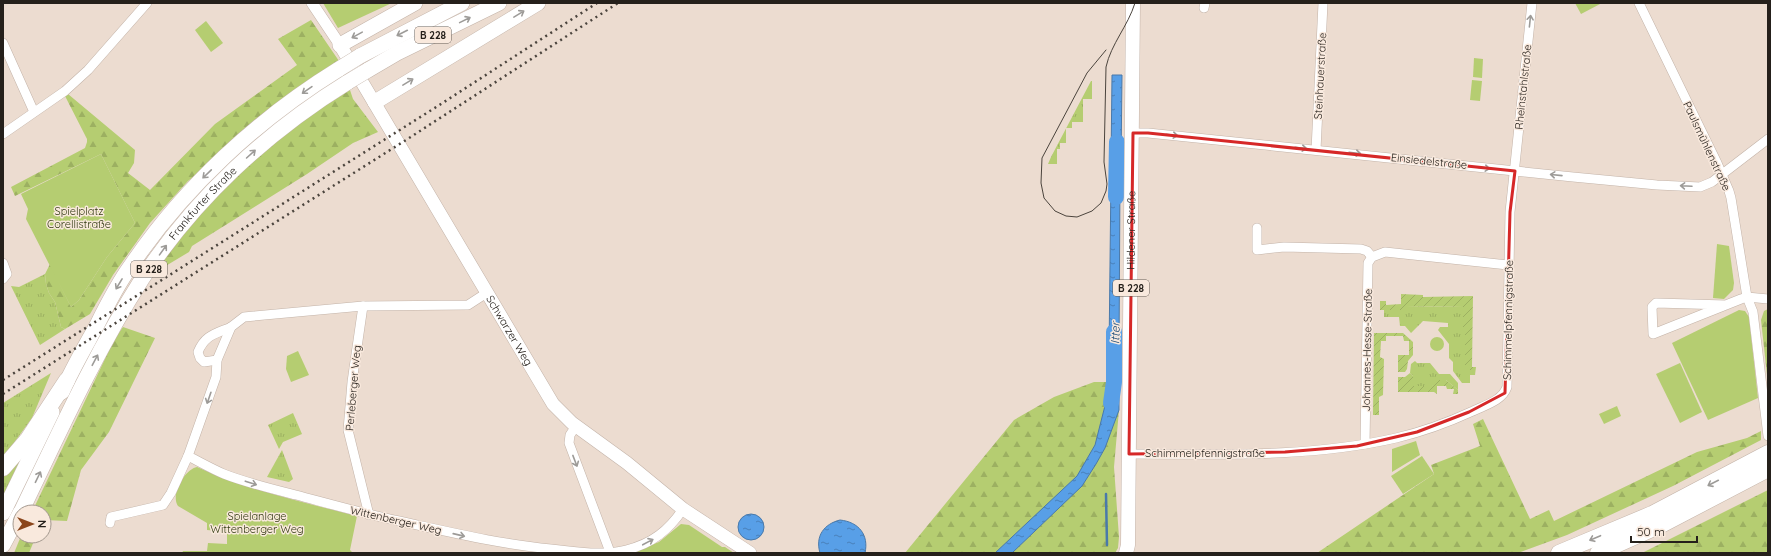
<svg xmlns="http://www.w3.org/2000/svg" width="1771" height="556" viewBox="0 0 1771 556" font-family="Quicksand,sans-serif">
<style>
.grass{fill:url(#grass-tufts)}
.forest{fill:url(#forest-firs)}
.park{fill:#b5cd71}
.garden{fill:url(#garden-furrows)}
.water{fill:url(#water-ripples);stroke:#4979aa}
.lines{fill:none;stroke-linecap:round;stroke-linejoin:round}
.stream{stroke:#4979aa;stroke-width:2.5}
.river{stroke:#589fe7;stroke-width:16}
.minor-casing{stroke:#c3b3a8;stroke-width:10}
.tertiary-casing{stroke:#c3b3a8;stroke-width:12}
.secondary-casing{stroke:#c3b3a8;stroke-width:14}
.primary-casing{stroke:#c3b3a8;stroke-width:15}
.trunk-casing{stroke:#c3b3a8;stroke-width:16}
.motorway-casing{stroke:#c3b3a8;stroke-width:17}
.minor{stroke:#fff;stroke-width:9}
.tertiary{stroke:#fff;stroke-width:11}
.secondary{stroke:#fff;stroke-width:13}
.primary{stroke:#fff;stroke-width:14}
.trunk{stroke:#fff;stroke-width:15}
.motorway{stroke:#fff;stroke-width:16}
.tram{stroke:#4b443d;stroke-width:1}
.rail{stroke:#4b443d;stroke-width:2.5;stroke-dasharray:2 4;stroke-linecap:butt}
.trunk-bridge-casing{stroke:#c3b3a8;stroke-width:16;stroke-linecap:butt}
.trunk-bridge{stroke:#fff;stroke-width:15}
.oneway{stroke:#9d9b98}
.marked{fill:none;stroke:#d62828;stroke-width:3;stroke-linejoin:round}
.labels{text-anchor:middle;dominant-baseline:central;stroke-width:3;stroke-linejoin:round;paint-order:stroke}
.shield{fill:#f9e9dd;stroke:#655c55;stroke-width:1}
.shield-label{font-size:10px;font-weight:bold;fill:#25201b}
.street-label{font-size:11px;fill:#25201b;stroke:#f9e9dd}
.park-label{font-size:11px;fill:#303910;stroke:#f9e9dd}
.water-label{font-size:12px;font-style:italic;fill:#144675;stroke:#f9e9dd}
</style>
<defs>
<pattern id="grass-tufts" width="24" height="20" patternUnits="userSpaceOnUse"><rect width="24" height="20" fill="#b5cd71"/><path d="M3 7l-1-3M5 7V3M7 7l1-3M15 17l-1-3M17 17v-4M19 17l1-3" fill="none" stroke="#9cb061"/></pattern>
<pattern id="forest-firs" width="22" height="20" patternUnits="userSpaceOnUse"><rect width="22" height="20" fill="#b5cd71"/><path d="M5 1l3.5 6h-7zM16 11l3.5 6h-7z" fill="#9cb061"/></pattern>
<pattern id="garden-furrows" width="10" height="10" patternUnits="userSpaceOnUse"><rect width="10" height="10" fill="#b5cd71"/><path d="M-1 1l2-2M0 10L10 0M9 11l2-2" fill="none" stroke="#9cb061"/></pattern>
<pattern id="water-ripples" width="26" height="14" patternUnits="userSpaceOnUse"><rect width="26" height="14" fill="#589fe7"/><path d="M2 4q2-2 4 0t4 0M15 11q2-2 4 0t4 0" fill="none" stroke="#4981ba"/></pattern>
</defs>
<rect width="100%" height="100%" fill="#ecdcd0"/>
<g class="grass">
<polygon points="1091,81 1092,81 1092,99 1083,99 1083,122 1072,122 1072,128 1066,128 1066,143 1060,143 1060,149 1057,149 1057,164 1048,164 1051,157"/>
<polygon points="45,274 46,284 49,293 55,302 61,327 65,329 40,345 11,286 19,287"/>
<polygon points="1406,306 1463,307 1463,333 1465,333 1465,368 1470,368 1470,383 1462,383 1453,371 1453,362 1449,358 1449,344 1438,330 1440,327 1448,327 1448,323 1423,321 1411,333 1405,326 1400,326 1399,317 1384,317 1384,310 1406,310"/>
<polygon points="1415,361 1417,363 1430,363 1439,374 1450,374 1458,383 1458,390 1446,380 1432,386 1413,386 1413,376 1410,373 1411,364"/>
<polygon points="51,373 32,418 3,458 3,403"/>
<polygon points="293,413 302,434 283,442 279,449 268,425"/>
<polygon points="29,442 3,503 3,476"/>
<polygon points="282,450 293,479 289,482 267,477"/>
</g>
<g class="forest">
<polygon points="311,20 339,61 188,181 150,223 113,275 90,314 65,329 61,327 55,302 49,293 46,284 45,274 50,264 71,307 79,300 107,257 135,223 101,154 15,196 11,187 85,148 87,142 87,139 65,96 68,94 135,150 134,163 128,173 150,190 215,124 297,65 278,39"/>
<path d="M350 90 353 99 378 132 353 143 307 174 192 246 189 252 154 273C190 220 237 173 286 133 306 117 328 104 350 90Z"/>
<polygon points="1768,309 1768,384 1761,320 1764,311"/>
<polygon points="123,327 155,338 109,432 81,470 67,521 44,520 44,512 32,512 114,340"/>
<polygon points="1094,382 1111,382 1118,386 1119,410 1114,467 1119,537 1118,548 1115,553 905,553 1014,420 1054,397"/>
<polygon points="1483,419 1530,519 1549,510 1554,521 1697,452 1747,438 1761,431 1761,440 1673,486 1567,535 1518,553 1317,553 1434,474 1431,465 1480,446 1473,424"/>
<polygon points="1768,490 1768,553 1642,553"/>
<polygon points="21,536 36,536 29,553 14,553"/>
</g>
<g class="park">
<polygon points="323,3 392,3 338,28"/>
<polygon points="1575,3 1602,3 1581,14"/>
<polygon points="206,21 223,43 211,52 195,30"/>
<polygon points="1474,58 1483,59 1482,78 1473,77"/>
<polygon points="1472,80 1482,81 1480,101 1470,100"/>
<polygon points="101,154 135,223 107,257 79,300 71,307 26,219 28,209 21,194"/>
<polygon points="1717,244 1729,246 1734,283 1733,290 1724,299 1713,298"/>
<polygon points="1739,310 1745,311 1749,317 1758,398 1708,420 1672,343"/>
<circle cx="1437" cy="344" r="7"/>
<polygon points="298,351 309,375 291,382 286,369 287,356"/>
<polygon points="1680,363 1702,412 1680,423 1656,374"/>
<polygon points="1617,406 1621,416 1604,424 1599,414"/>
<polygon points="1416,441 1420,455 1392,472 1392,449"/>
<polygon points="1422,456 1434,474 1403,494 1391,476"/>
<path d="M197 467C249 490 303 502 357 516L350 550 353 553H182L183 551H207L208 543 227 544V532L207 530V523L178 506C170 495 185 469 197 467Z"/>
<polygon points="681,524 689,525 722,547 725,547 734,553 631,553 659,542"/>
</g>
<g class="garden">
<polygon points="1401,294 1423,295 1423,297 1473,296 1472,367 1476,367 1475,375 1470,375 1470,368 1465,368 1465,333 1463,333 1463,307 1406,306 1406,310 1380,310 1380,301 1386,301 1386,305 1401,304"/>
<polygon points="1374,333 1403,333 1413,342 1413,355 1408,361 1407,369 1405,372 1398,372 1398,355 1409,355 1409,341 1404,341 1403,336 1386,336 1386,341 1381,341 1380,357 1384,359 1383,395 1379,397 1379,415 1373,415"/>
<polygon points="1410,373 1413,376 1414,386 1432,386 1437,380 1446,380 1458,390 1458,394 1453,394 1454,389 1447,389 1446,386 1437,386 1437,394 1434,392 1398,392 1398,377 1405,377"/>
</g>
<g class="water">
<polygon points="1112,75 1122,75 1121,163 1111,163"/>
<polygon points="1111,175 1120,175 1119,354 1109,354"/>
<polygon points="1111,382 1119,382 1119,410 1105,448 1096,464 1082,486 1012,553 995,553 1077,476 1095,445"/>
<circle cx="751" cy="527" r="13"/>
<path d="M840 520C859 522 869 535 865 553H820C815 536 824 524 840 520Z"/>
</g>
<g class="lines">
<polyline class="stream" points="1106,494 1107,545"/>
<g class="river">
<polyline points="1116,197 1117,142"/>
<polyline points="1111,403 1114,382 1114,332"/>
</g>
<g class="minor-casing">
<g id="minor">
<polyline points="1639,3 1717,163 1729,191 1731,198 1747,297 1753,312 1768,436"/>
<polyline points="1204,8 1205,3"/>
<polyline points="3,43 34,112"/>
<polyline points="1133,133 1148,133 1573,177 1657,185 1700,187 1712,182 1768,139"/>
<polyline points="3,134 65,91 88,70 147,3"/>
<polyline points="1316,150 1323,3"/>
<polyline points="1257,228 1257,250 1284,247 1361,249 1367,251 1372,257"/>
<polyline points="3,263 7,274 3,279"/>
<path d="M488 292 468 305 363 306 244 317 231 327 217 360 216 377 188 456C200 462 212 469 224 474 247 483 272 489 296 495 330 504 365 514 399 521 450 532 499 544 551 549 575 552 602 556 626 550 652 544 669 530 683 509"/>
<polyline points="1726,305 1656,303 1652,307 1653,334 1741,299 1747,297 1768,299"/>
<polyline points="363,306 352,382 348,430 369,515"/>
<path d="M217 360 204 362 200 358 198 352C205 335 215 334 231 327"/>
<polyline points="576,426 570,435 569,443 610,552"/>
<polyline points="1365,444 1368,263 1372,257 1385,252 1508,265"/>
<path d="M1129 454C1217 454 1309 458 1396 438 1422 432 1449 422 1473 411 1485 405 1502 401 1507 387L1510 212 1532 3"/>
<polyline points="110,523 111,517 163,505 171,493 188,456"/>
</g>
</g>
<g class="tertiary-casing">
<polyline id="tertiary" points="312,3 340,45"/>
</g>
<g class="secondary-casing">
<g id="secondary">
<path id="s1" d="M340 45 553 404 572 423 627 463 683 509 750 553"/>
</g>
</g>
<g class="primary-casing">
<g id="primary">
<path id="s2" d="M1126 553 1128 545 1133 3"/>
</g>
</g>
<g class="trunk-casing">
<g id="trunk">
<polyline points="340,45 415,3"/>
<polyline points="360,56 462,3"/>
<polyline points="368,70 397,53 499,3"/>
<polyline points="375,102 538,3"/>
<path d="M62 392C72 369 85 347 97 325 107 305 117 285 130 267 184 187 258 119 339 69"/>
<path id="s3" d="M21 512C59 433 95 353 142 279 194 199 267 132 348 82"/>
<polyline points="3,513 52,412"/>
<polyline points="3,545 20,513"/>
</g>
</g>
<g class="motorway-casing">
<g id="motorway">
<polyline points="3,468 28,439 67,380"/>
<polyline points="1559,553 1652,514 1768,453"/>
<polyline points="1598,553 1663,524 1768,469"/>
</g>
</g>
<use href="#minor" class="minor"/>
<use href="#tertiary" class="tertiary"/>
<use href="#secondary" class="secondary"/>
<use href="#primary" class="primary"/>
<use href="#trunk" class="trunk"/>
<use href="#motorway" class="motorway"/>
<path class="tram" d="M1106 50 1087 73 1042 158 1041 183 1044 198 1055 211 1066 216 1077 217 1092 211 1101 203 1106 191 1107 184 1104 162 1106 67C1111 44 1128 26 1135 3"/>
<g class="rail">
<polyline points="3,380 441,104 597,3"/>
<polyline points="3,394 406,140 618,3"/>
</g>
<g class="trunk-bridge-casing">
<g id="trunk-bridge">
<polyline points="339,69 360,56"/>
<polyline points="348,82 368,70"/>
</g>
</g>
<use href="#trunk-bridge" class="trunk-bridge"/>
</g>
<defs><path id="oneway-shaft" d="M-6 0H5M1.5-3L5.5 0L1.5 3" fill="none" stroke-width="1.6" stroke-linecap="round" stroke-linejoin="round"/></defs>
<g class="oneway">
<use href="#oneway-shaft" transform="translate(519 14) rotate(-31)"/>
<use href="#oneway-shaft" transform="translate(465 20) rotate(-26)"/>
<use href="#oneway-shaft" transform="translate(1530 21) rotate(-84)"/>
<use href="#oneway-shaft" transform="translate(402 33) rotate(153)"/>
<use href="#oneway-shaft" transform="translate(357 35) rotate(151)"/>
<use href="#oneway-shaft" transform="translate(408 82) rotate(-31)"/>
<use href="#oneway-shaft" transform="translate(307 90) rotate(145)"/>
<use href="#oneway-shaft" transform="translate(1172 135) rotate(6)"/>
<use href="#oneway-shaft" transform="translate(1301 148) rotate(6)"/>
<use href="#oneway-shaft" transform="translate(1355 153) rotate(6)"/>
<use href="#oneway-shaft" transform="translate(251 154) rotate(-42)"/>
<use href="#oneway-shaft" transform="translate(1484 168) rotate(6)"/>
<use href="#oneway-shaft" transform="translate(207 174) rotate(136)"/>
<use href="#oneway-shaft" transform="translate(1556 175) rotate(-174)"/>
<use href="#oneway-shaft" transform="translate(1686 186) rotate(-177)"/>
<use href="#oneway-shaft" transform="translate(163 250) rotate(-54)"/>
<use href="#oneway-shaft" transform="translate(119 284) rotate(121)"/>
<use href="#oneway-shaft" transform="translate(95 360) rotate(-62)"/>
<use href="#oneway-shaft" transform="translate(209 398) rotate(109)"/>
<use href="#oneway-shaft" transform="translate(575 461) rotate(69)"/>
<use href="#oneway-shaft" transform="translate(38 477) rotate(-64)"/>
<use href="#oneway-shaft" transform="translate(251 483) rotate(18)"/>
<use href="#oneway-shaft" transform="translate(1713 483) rotate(153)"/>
<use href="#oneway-shaft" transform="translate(459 535) rotate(13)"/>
<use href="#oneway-shaft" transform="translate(1595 538) rotate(157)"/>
<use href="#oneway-shaft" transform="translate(648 542) rotate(-28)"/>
</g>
<path class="marked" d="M1133 133H1148L1515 171 1510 212 1505 393 1469 412 1417 432 1357 446 1285 452 1129 454Z"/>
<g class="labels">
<g class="shield">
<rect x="415" y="27" width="36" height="16" rx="3"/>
<rect x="131" y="261" width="36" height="16" rx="3"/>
<rect x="1113" y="280" width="36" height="16" rx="3"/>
</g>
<g class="shield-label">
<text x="433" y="35">B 228</text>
<text x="149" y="269">B 228</text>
<text x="1131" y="288">B 228</text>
</g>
<g class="street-label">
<text transform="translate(1320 76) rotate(-87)">Steinhauerstraße</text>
<text transform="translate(1523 87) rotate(-84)">Rheinstahlstraße</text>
<text transform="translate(1707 146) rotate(65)">Paulsmühlenstraße</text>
<text transform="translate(1429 161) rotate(6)">Einsiedelstraße</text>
<text stroke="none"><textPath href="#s3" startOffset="360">Frankfurter Straße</textPath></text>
<text stroke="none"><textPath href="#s2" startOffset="323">Hildener Straße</textPath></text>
<text transform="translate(1508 320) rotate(-89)">Schimmelpfennigstraße</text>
<text stroke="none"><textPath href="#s1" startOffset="332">Schwarzer Weg</textPath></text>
<text transform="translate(1367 350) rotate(-89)">Johannes-Hesse-Straße</text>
<text transform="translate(353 388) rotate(-85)">Perleberger Weg</text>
<text x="1205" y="453">Schimmelpfennigstraße</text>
<text transform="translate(396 520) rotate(13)">Wittenberger Weg</text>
</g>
<g class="park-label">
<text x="79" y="211">Spielplatz<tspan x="79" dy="13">Corellistraße</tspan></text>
<text x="257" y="516">Spielanlage<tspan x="257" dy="13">Wittenberger Weg</tspan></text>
</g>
<g class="water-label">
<text transform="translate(1115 333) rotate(-89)">Itter</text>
</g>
</g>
<rect width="1771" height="556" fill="none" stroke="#25201b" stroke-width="8"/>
<g transform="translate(32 524) rotate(90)"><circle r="19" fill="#f9e9dd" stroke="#a4998f"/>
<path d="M0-3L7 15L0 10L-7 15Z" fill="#8b461c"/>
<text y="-6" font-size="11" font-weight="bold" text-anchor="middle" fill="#25201b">N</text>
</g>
<path d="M1631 536v6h66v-6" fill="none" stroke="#25201b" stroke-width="2"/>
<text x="1637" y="536" font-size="12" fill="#25201b" stroke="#f9e9dd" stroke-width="3" paint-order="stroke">50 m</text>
</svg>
